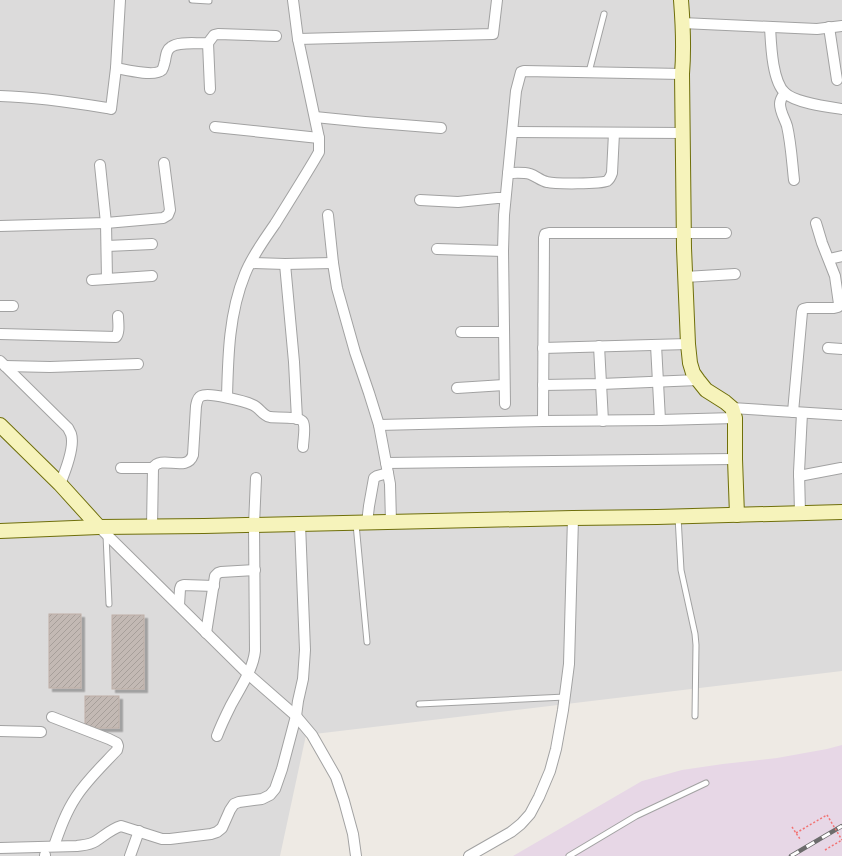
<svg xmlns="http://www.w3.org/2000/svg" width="842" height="856" viewBox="0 0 842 856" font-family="Mulish,sans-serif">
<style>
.residential{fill:#dcdbdb}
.railway{fill:#e7d7e6}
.building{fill:url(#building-hatch);stroke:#bfb0a8;filter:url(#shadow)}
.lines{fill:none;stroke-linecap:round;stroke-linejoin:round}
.lane-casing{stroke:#a2a2a2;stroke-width:7}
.street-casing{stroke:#a2a2a2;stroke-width:12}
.secondary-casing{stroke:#6f6f0b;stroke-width:16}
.path{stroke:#f27272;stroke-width:1.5;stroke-dasharray:2 2;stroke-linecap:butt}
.lane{stroke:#fff;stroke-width:5}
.street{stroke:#fff;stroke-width:10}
.secondary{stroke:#f6f3bb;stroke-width:14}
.rail-casing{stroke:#6c6c6c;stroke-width:4.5}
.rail{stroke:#fff;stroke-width:3;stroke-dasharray:9;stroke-linecap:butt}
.path-bridge{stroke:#f27272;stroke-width:1.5;stroke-dasharray:2 2;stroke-linecap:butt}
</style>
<defs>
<pattern id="building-hatch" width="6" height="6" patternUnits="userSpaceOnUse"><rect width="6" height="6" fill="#c3b9b4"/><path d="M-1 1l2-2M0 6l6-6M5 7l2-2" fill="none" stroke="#a79f9a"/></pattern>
<filter id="shadow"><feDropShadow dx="3.5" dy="3.5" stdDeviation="0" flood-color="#0004"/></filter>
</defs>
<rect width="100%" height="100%" fill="#eeeae4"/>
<polygon class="residential" points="0,0 842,0 842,671 306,735 280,856 0,856"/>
<polygon class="railway" points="842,745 842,856 513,856 642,781 682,770 723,764 777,758 827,749"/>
<g class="building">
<rect x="49" y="614" width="32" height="74"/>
<rect x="112" y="615" width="32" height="74"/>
<rect x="85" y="696" width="34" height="32"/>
</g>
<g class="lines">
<g class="lane-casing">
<g id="lane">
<polyline points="192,0 209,1"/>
<polyline points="589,72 604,14"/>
<polyline points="678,517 681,570 695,634 696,645 695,716"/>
<polyline points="356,524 367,642"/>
<polyline points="106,535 109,604"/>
<polyline points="419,704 565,697"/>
<polyline points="569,856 636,816 706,783"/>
</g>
</g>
<g class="street-casing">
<g id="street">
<polyline points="682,23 817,29 842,26"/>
<path d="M770 27C771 44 772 81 785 93 796 103 828 107 842 109"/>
<polyline points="829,27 837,80"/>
<polyline points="298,39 493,34 497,0"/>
<polyline points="208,43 210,89"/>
<path d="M116 68C126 70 155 77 162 70 164 67 164 64 165 61 166 56 166 50 171 47 179 41 197 44 208 43L214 35 218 34 276 36"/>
<path d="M785 93C782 97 780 99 780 104 780 112 785 119 787 126 791 143 792 162 794 180"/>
<path d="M0 96C36 97 71 102 107 108L111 109 116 68 120 0"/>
<polyline points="315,117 365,122 441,128"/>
<polyline points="215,127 319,138"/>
<polyline points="513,132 683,133"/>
<polyline points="100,165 106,223 107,279"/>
<path d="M508 173C515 173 523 172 530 174 536 176 541 181 547 182 555 184 600 184 607 181 610 179 611 176 612 173L614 133"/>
<polyline points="420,200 458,202 497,198 505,198"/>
<polyline points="328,215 333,263 337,288 355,352 369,393 379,425 390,484 391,522"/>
<polyline points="0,226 106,223 163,218 168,215 170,210 164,163"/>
<polyline points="107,246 152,244"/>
<polyline points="437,249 503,251"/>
<polyline points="829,259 842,256"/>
<polyline points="251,263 285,264 333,263"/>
<polyline points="285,264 294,362 297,419"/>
<polyline points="685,277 735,274"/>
<polyline points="92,280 152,276"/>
<polyline points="0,306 13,306"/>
<polyline points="461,332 504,332"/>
<path d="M0 334 116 337C120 332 118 322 118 316"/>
<polyline points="656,345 660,420"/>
<polyline points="599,346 603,421"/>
<polyline points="543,348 688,344"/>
<polyline points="828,348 842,349"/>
<path d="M0 361 68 428C69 430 70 432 71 434 75 446 65 472 60 484"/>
<polyline points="5,366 50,367 138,364"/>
<polyline points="543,385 601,384 698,380"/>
<polyline points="457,388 504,385"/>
<path d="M227 397C228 356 229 313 245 274 252 256 264 240 275 224 288 203 302 181 315 159L319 152V138L298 39 293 0"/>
<polyline points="505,404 503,251 504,215 516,91 521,72 524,71 682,74"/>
<polyline points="732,408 842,415"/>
<polyline points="793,412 802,312 803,309 807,308 834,308 838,307 839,304 835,276 822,243 816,223"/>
<polyline points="543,421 544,238 545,234 549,233 726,233"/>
<polyline points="379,425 543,421 660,420 735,418"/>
<polyline points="386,463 735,459"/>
<polyline points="121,468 153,468"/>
<polyline points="799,476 841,468"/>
<polyline points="800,513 799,472 802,413"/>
<polyline points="367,523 369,506 374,478 377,476 388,473"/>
<polyline points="99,527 248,674 296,716 312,735 336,777 344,801 353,834 356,856"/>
<path d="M152 527 153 468C161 454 187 473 193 455L196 406C197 402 197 398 201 396 209 392 244 401 253 405 260 408 262 415 270 417 277 418 300 416 303 422 306 427 303 441 303 447"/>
<polyline points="179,605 180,589 181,586 184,585 214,586"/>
<polyline points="206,633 215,576 218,573 221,572 255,570"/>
<path d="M52 717 109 739 117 743 118 746 117 750C103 765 87 780 76 797 66 812 60 829 54 846"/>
<polyline points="0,731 41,732"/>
<path d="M217 736C221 725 226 715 231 705 240 688 253 670 255 651L254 525 256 478"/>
<path d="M0 848 77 846C84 845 90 845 96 841 104 836 111 829 121 826L162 839H170L211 834 217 832 222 828 230 810 234 804 239 802 262 799 270 795 275 789 282 769 296 716 298 701 303 679 305 650 300 524"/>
<polyline points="45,856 45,855"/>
<polyline points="130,856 139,831"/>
<polyline points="469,856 511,832 521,824 530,814 539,797 550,771 556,749 563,710 569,664 573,518"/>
</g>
</g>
<g class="secondary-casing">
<g id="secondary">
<path d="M681 0C683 25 684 50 682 74L684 248 688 344 690 363 693 373 698 380 706 390 725 402 732 408 735 418V459L737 515"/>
<polyline points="0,425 60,484 99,527"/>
<polyline points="0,531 99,527 204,526 573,518 657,517 842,512"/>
</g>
</g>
<g class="path">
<polyline points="792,827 800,839"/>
<polyline points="796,833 827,815"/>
<polyline points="825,850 842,840"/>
</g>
<use href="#lane" class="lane"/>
<use href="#street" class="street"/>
<use href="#secondary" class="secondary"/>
<g class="rail-casing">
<polyline id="rail" points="791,856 842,826"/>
</g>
<use href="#rail" class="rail"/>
<polyline class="path-bridge" points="827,815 842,840"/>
</g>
</svg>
